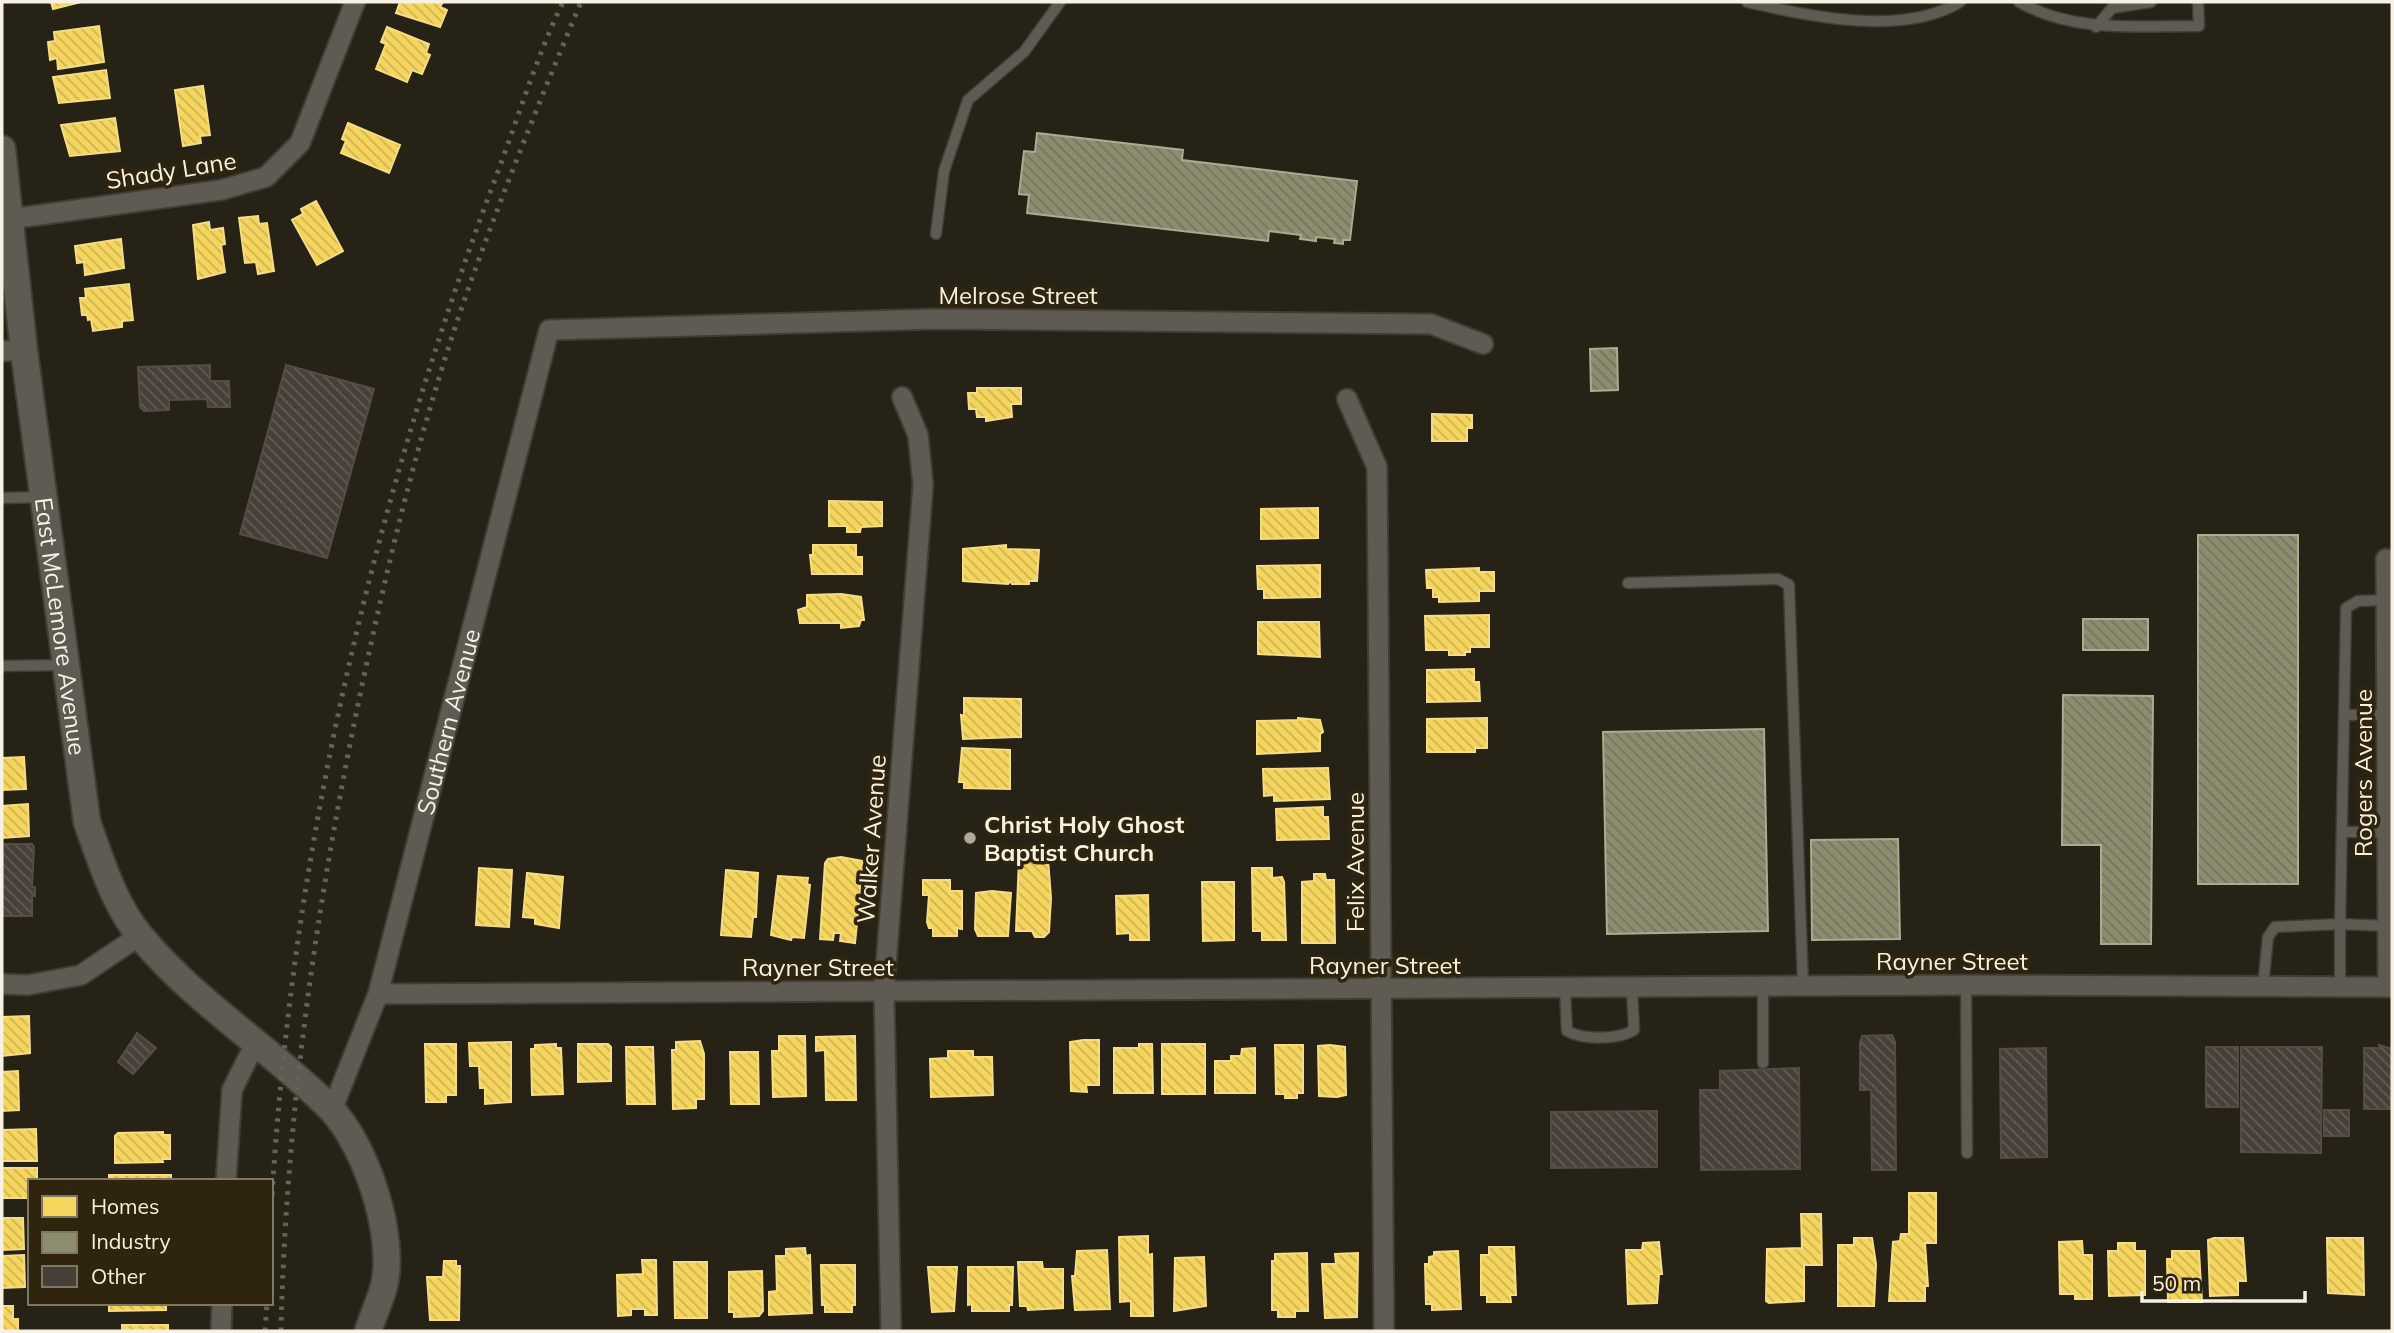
<svg xmlns="http://www.w3.org/2000/svg" width="2394" height="1333" viewBox="0 0 2394 1333" font-family="Mulish,sans-serif">
<style>
.homes{fill:url(#homes-back-hatch);stroke:#f6dd84;stroke-width:2}
.industry{fill:url(#industry-back-hatch);stroke:#acaa91;stroke-width:2}
.building{fill:url(#building-back-hatch);stroke:#554c46;stroke-width:2}
.lines{fill:none;stroke-linecap:round;stroke-linejoin:round}
.service-casing{stroke:#423d34;stroke-width:13}
.minor-casing{stroke:#423d34;stroke-width:23}
.secondary-casing{stroke:#423d34;stroke-width:30}
.service{stroke:#5f5b52;stroke-width:10}
.minor{stroke:#5f5b52;stroke-width:19}
.secondary{stroke:#5f5b52;stroke-width:26}
.rail{stroke:#656258;stroke-width:5;stroke-dasharray:3.5 7;stroke-linecap:butt}
.poi-dot{fill:#aea99b;stroke:#2f250e;stroke-width:2.5}
.labels{text-anchor:middle;dominant-baseline:central;stroke-width:7;stroke-linejoin:round;paint-order:stroke}
.street-label{font-size:24px;fill:#f7f1e3;stroke:#2f250e}
.poi-label{font-size:24px;font-weight:bold;fill:#f7f1e3;stroke:#2f250e;text-anchor:start}
</style>
<defs>
<pattern id="homes-back-hatch" width="6" height="6" patternUnits="userSpaceOnUse" patternTransform="scale(1.75)"><rect width="6" height="6" fill="#f6d55c"/><path d="M-1 5l2 2M0 0l6 6M5-1l2 2" fill="none" stroke="#cbb256"/></pattern>
<pattern id="industry-back-hatch" width="6" height="6" patternUnits="userSpaceOnUse" patternTransform="scale(1.75)"><rect width="6" height="6" fill="#8c8c6e"/><path d="M-1 5l2 2M0 0l6 6M5-1l2 2" fill="none" stroke="#75745f"/></pattern>
<pattern id="building-back-hatch" width="6" height="6" patternUnits="userSpaceOnUse" patternTransform="scale(1.75)"><rect width="6" height="6" fill="#474039"/><path d="M-1 5l2 2M0 0l6 6M5-1l2 2" fill="none" stroke="#625c56"/></pattern>
</defs>
<rect width="100%" height="100%" fill="#272216"/>
<g class="homes">
<polygon points="81,2 53,9 51,2"/>
<polygon points="400,2 443,2 440,7 447,10 440,27 396,13"/>
<polygon points="99,26 104,62 58,69 57,58 50,60 48,42 55,41 54,32"/>
<polygon points="387,27 429,44 426,53 430,55 422,74 412,70 407,82 376,69 386,44 381,42"/>
<polygon points="106,70 110,98 59,103 53,77"/>
<polygon points="203,86 210,135 200,136 201,143 183,146 175,90"/>
<polygon points="115,118 120,151 70,156 61,125"/>
<polygon points="348,123 400,145 389,173 341,153 346,141 342,139"/>
<polygon points="316,201 343,251 317,265 292,220 303,214 301,209"/>
<polygon points="258,216 259,224 267,223 274,271 258,274 256,262 245,263 239,218"/>
<polygon points="209,222 210,230 223,228 225,244 221,245 225,272 198,279 193,225"/>
<polygon points="121,239 124,268 85,275 84,262 77,263 75,246"/>
<polygon points="129,284 133,320 122,321 122,327 93,331 91,319 88,320 87,315 82,315 80,298 86,298 85,289"/>
<polygon points="977,388 1021,388 1021,404 1011,404 1012,417 986,421 986,417 977,417 976,409 969,409 968,393 977,393"/>
<polygon points="1432,414 1472,415 1472,428 1467,428 1467,441 1432,441"/>
<polygon points="829,501 882,502 882,526 861,527 860,532 847,532 847,526 829,526"/>
<polygon points="1318,508 1318,538 1261,539 1261,509"/>
<polygon points="813,545 856,545 856,557 862,557 862,574 812,574 810,555 813,555"/>
<polygon points="1006,545 1006,549 1039,550 1037,581 1029,581 1029,584 1012,584 1011,581 1008,584 963,581 963,549"/>
<polygon points="1320,565 1320,597 1264,598 1264,589 1258,589 1257,566"/>
<polygon points="1479,568 1479,572 1494,572 1494,591 1479,591 1479,601 1439,602 1439,597 1433,597 1433,588 1427,588 1426,570"/>
<polygon points="841,594 861,597 864,620 861,620 859,626 841,628 841,623 800,623 798,610 807,607 807,595"/>
<polygon points="1489,615 1489,647 1470,647 1470,652 1465,652 1465,655 1449,655 1449,650 1426,650 1425,616"/>
<polygon points="1258,622 1319,622 1320,657 1258,654"/>
<polygon points="1474,669 1474,682 1479,682 1480,701 1427,702 1427,670"/>
<polygon points="964,698 1021,699 1021,737 963,739 961,715 964,716"/>
<polygon points="1298,718 1320,720 1323,732 1320,734 1320,751 1257,754 1257,721 1298,720"/>
<polygon points="1487,718 1487,748 1475,748 1475,752 1427,752 1427,719"/>
<polygon points="962,748 1010,750 1010,789 964,788 964,782 959,782"/>
<polygon points="24,757 26,789 2,790 2,758"/>
<polygon points="1328,768 1330,799 1274,801 1274,795 1264,796 1263,769"/>
<polygon points="28,804 29,836 2,838 2,806"/>
<polygon points="1323,807 1323,817 1328,817 1329,839 1277,840 1276,809"/>
<polygon points="841,857 863,861 855,943 840,941 841,933 834,933 833,940 820,939 825,863 828,859"/>
<polygon points="1019,859 1048,859 1051,898 1049,932 1044,937 1035,937 1032,931 1016,931"/>
<polygon points="479,868 512,870 509,927 476,925"/>
<polygon points="1252,868 1272,868 1272,878 1282,877 1284,882 1286,940 1262,940 1262,931 1253,931"/>
<polygon points="726,870 758,873 756,917 753,917 751,937 721,935"/>
<polygon points="527,873 563,877 559,928 535,924 535,918 523,917"/>
<polygon points="1314,874 1325,874 1326,880 1334,880 1335,943 1302,943 1302,882 1314,881"/>
<polygon points="778,876 808,878 807,884 810,885 804,938 792,937 791,940 771,935"/>
<polygon points="923,880 950,880 950,891 962,891 962,929 957,928 957,936 933,936 933,928 929,928 927,922 929,895 923,895"/>
<polygon points="1202,882 1234,882 1234,940 1203,941"/>
<polygon points="992,891 1011,893 1008,936 978,936 975,929 976,893"/>
<polygon points="1148,895 1149,940 1130,940 1130,933 1117,934 1116,896"/>
<polygon points="29,1016 30,1053 2,1056 2,1017"/>
<polygon points="779,1036 805,1036 806,1096 773,1097 772,1051 779,1051"/>
<polygon points="855,1036 856,1100 826,1100 825,1050 816,1051 816,1037"/>
<polygon points="1083,1040 1099,1040 1099,1085 1086,1085 1087,1092 1071,1091 1070,1042"/>
<polygon points="700,1041 704,1054 704,1099 696,1099 696,1108 673,1109 672,1050 676,1050 676,1042"/>
<polygon points="511,1042 511,1102 485,1104 485,1088 480,1088 479,1066 470,1066 469,1043"/>
<polygon points="425,1044 456,1044 456,1095 446,1095 446,1102 426,1102"/>
<polygon points="556,1044 556,1048 561,1048 563,1094 532,1095 531,1049 535,1049 535,1045"/>
<polygon points="578,1044 608,1044 611,1047 611,1081 578,1082"/>
<polygon points="1139,1044 1152,1044 1153,1093 1114,1093 1114,1048 1139,1048"/>
<rect x="1162" y="1044" width="43" height="50"/>
<polygon points="1275,1045 1303,1045 1303,1093 1297,1093 1297,1098 1285,1098 1285,1094 1276,1094"/>
<polygon points="1330,1045 1345,1047 1346,1095 1337,1097 1319,1096 1318,1046"/>
<polygon points="626,1047 653,1047 655,1104 627,1104"/>
<polygon points="1255,1048 1255,1093 1215,1093 1215,1061 1231,1061 1231,1056 1241,1056 1242,1049"/>
<polygon points="948,1051 973,1051 973,1057 992,1057 993,1095 931,1097 930,1059 948,1058"/>
<polygon points="730,1052 758,1052 759,1104 731,1104"/>
<polygon points="18,1071 19,1110 2,1111 2,1072"/>
<polygon points="36,1129 37,1161 2,1161 2,1130"/>
<polygon points="163,1132 163,1135 170,1135 170,1159 162,1159 163,1162 115,1163 115,1136 118,1133"/>
<polygon points="2,1168 37,1168 37,1181 30,1181 30,1198 2,1198"/>
<polygon points="109,1175 171,1175 171,1181 97,1181 109,1180"/>
<polygon points="1909,1193 1936,1193 1936,1243 1925,1243 1928,1286 1925,1286 1925,1301 1889,1301 1893,1242 1900,1241 1901,1234 1909,1234"/>
<polygon points="1801,1214 1821,1214 1822,1265 1804,1265 1804,1301 1769,1303 1766,1301 1767,1249 1802,1248"/>
<polygon points="2,1218 23,1218 24,1249 2,1250"/>
<polygon points="1148,1236 1148,1255 1152,1254 1153,1316 1131,1316 1131,1301 1120,1302 1119,1237"/>
<polygon points="1854,1238 1872,1238 1876,1264 1874,1306 1838,1306 1838,1245 1854,1245"/>
<polygon points="2214,1238 2243,1238 2246,1281 2238,1281 2238,1295 2210,1296 2208,1240"/>
<polygon points="2327,1238 2363,1238 2364,1295 2328,1293"/>
<polygon points="2082,1241 2083,1255 2092,1255 2092,1299 2075,1299 2075,1294 2060,1294 2059,1242"/>
<polygon points="1659,1242 1662,1274 1659,1274 1657,1303 1628,1304 1626,1250 1642,1250 1643,1243"/>
<polygon points="2118,1243 2135,1243 2135,1251 2145,1251 2145,1295 2109,1296 2108,1251 2118,1251"/>
<polygon points="1489,1247 1514,1247 1516,1295 1510,1295 1511,1302 1487,1302 1487,1295 1481,1295 1481,1255 1489,1255"/>
<polygon points="805,1248 806,1256 810,1255 812,1313 769,1315 769,1292 777,1291 776,1256 786,1256 786,1249"/>
<polygon points="1107,1250 1110,1309 1075,1310 1072,1276 1075,1276 1077,1251"/>
<polygon points="1458,1251 1461,1309 1432,1310 1432,1304 1426,1304 1425,1264 1429,1264 1429,1257 1434,1256 1434,1252"/>
<polygon points="2172,1251 2199,1251 2202,1302 2168,1302 2167,1259 2172,1259"/>
<polygon points="1307,1253 1308,1311 1295,1311 1295,1317 1278,1317 1278,1310 1272,1310 1272,1261 1275,1261 1275,1254"/>
<polygon points="1358,1253 1357,1317 1325,1318 1322,1264 1336,1264 1335,1254"/>
<polygon points="24,1255 25,1287 2,1288 2,1256"/>
<polygon points="1204,1257 1206,1306 1174,1311 1175,1258"/>
<polygon points="642,1260 656,1260 657,1315 645,1315 645,1309 631,1309 631,1315 618,1316 617,1275 643,1274"/>
<polygon points="444,1261 456,1261 456,1266 460,1266 459,1320 430,1320 427,1277 443,1277"/>
<polygon points="674,1262 707,1262 707,1318 675,1318"/>
<polygon points="1018,1262 1042,1262 1043,1269 1063,1269 1063,1308 1028,1310 1027,1306 1020,1306"/>
<polygon points="821,1265 855,1265 855,1305 852,1305 852,1312 825,1312 825,1305 822,1305"/>
<polygon points="928,1267 957,1267 954,1311 932,1312"/>
<polygon points="968,1267 1013,1267 1012,1305 1009,1305 1009,1311 972,1311 972,1304 968,1305"/>
<polygon points="762,1271 763,1311 759,1316 734,1317 734,1312 729,1312 729,1272"/>
<polygon points="109,1303 166,1303 166,1310 109,1311"/>
<polygon points="2,1306 13,1306 13,1319 18,1319 18,1331 2,1331"/>
<rect x="122" y="1325" width="46" height="6"/>
</g>
<g class="industry">
<polygon points="1037,133 1183,150 1182,160 1357,181 1350,240 1343,240 1343,244 1334,243 1335,239 1316,237 1316,241 1300,239 1301,235 1269,231 1268,241 1027,213 1029,195 1019,194 1024,151 1035,152"/>
<polygon points="1617,348 1618,390 1591,391 1590,349"/>
<rect x="2198" y="535" width="100" height="349"/>
<rect x="2083" y="619" width="65" height="31"/>
<polygon points="2063,695 2153,696 2151,944 2101,944 2101,845 2062,845"/>
<polygon points="1764,729 1768,931 1607,934 1603,732"/>
<polygon points="1898,839 1900,939 1812,940 1811,840"/>
</g>
<g class="building">
<polygon points="210,365 210,381 229,381 230,407 208,407 207,399 169,400 169,410 144,411 140,407 138,367"/>
<polygon points="286,365 374,389 327,558 240,534"/>
<polygon points="2,844 32,844 34,847 32,887 35,887 35,896 32,896 32,916 2,916"/>
<polygon points="137,1033 156,1048 133,1074 118,1062"/>
<polygon points="1892,1035 1895,1042 1896,1170 1872,1170 1871,1090 1860,1090 1860,1043 1862,1036"/>
<polygon points="2379,1045 2392,1049 2392,1109 2364,1109 2364,1048 2380,1048"/>
<rect x="2206" y="1047" width="32" height="60"/>
<polygon points="2241,1047 2322,1047 2321,1153 2241,1152"/>
<polygon points="2046,1048 2047,1157 2001,1158 2000,1049"/>
<polygon points="1799,1068 1800,1169 1701,1170 1700,1090 1720,1090 1720,1071"/>
<rect x="2324" y="1110" width="25" height="26"/>
<polygon points="1657,1111 1657,1167 1551,1168 1551,1112"/>
</g>
<g class="lines">
<g class="service-casing">
<g id="service">
<path d="M1747 2C1809 16 1903 37 1960 2"/>
<path d="M2019 2C2074 33 2137 26 2199 26L2198 2"/>
<polyline points="2096,27 2112,8 2151,2"/>
<polyline points="936,234 944,171 968,100 1024,52 1060,2"/>
<polyline points="2,498 43,497"/>
<polyline points="1628,583 1778,579 1789,585 1803,986"/>
<polyline points="2386,600 2358,601 2346,608 2340,924 2388,926"/>
<polyline points="2,666 64,665"/>
<polyline points="2344,715 2387,715"/>
<polyline points="2342,832 2388,832"/>
<polyline points="1966,985 1967,1153"/>
<polyline points="2263,986 2268,937 2275,927 2340,924 2340,987"/>
<polyline points="1763,987 1763,1063"/>
<path d="M1565 990 1567 1031C1583 1040 1618 1040 1634 1030L1632 989"/>
</g>
</g>
<g class="minor-casing">
<g id="minor">
<polyline points="10,219 221,190 266,177 300,143 355,2"/>
<polyline points="2,351 24,351"/>
<polyline points="1347,399 1377,467 1384,1331"/>
<polyline points="2386,559 2388,987"/>
<polyline points="2,984 28,985 81,975 139,936"/>
<polyline points="378,994 1966,985 2392,987"/>
<path id="s1" d="M332 1110 378 994 549 330 935 319 1431 324 1483 344"/>
<polyline points="226,1181 232,1090 255,1044"/>
<polyline points="221,1331 222,1303"/>
<polyline points="891,1331 884,991 923,485 918,435 902,397"/>
</g>
</g>
<g class="secondary-casing">
<g id="secondary">
<path id="s2" d="M2 149 24 351 87 822C101 861 114 905 141 937 196 1003 270 1048 330 1108 366 1145 396 1236 384 1286 380 1301 373 1316 368 1331"/>
</g>
</g>
<use href="#service" class="service"/>
<use href="#minor" class="minor"/>
<use href="#secondary" class="secondary"/>
<g class="rail">
<path d="M271 1216C289 869 370 515 491 190 515 128 534 62 563 2"/>
<polyline points="265,1331 267,1303"/>
<path d="M281 1331C286 1115 317 901 361 690 390 553 423 416 470 284 504 189 542 95 581 2"/>
</g>
</g>
<circle class="poi-dot" cx="970" cy="838" r="7"/>
<g class="labels">
<g class="street-label">
<text transform="translate(171 170) rotate(-9)">Shady Lane</text>
<text x="1018" y="295">Melrose Street</text>
<text stroke="none"><textPath href="#s2" startOffset="481">East McLemore Avenue</textPath></text>
<text stroke="none"><textPath href="#s1" startOffset="406">Southern Avenue</textPath></text>
<text transform="translate(2363 773) rotate(-90)">Rogers Avenue</text>
<text transform="translate(871 839) rotate(-86)">Walker Avenue</text>
<text transform="translate(1355 862) rotate(-90)">Felix Avenue</text>
<text x="1952" y="961">Rayner Street</text>
<text x="1385" y="965">Rayner Street</text>
<text x="818" y="967">Rayner Street</text>
</g>
<g class="poi-label">
<text x="984" y="824">Christ Holy Ghost<tspan x="984" dy="28">Baptist Church</tspan></text>
</g>
</g>
<rect width="2394" height="1333" fill="none" stroke="#f7f1e3" stroke-width="7"/>
<rect x="28" y="1179" width="245" height="126" fill="#2f250e" stroke="#7f7763" stroke-width="2"/>
<rect x="42" y="1196" width="35" height="21" fill="#f6d55c" stroke="#7f7763" stroke-width="2"/>
<text x="91" y="1214" font-size="21" fill="#f7f1e3">Homes</text>
<rect x="42" y="1232" width="35" height="21" fill="#8c8c6e" stroke="#7f7763" stroke-width="2"/>
<text x="91" y="1249" font-size="21" fill="#f7f1e3">Industry</text>
<rect x="42" y="1266" width="35" height="21" fill="#474039" stroke="#7f7763" stroke-width="2"/>
<text x="91" y="1284" font-size="21" fill="#f7f1e3">Other</text>
<path d="M2142 1291v10h163v-10" fill="none" stroke="#f7f1e3" stroke-width="3.5"/>
<text x="2152" y="1291" font-size="21" fill="#f7f1e3" stroke="#2f250e" stroke-width="5" paint-order="stroke">50 m</text>
</svg>
